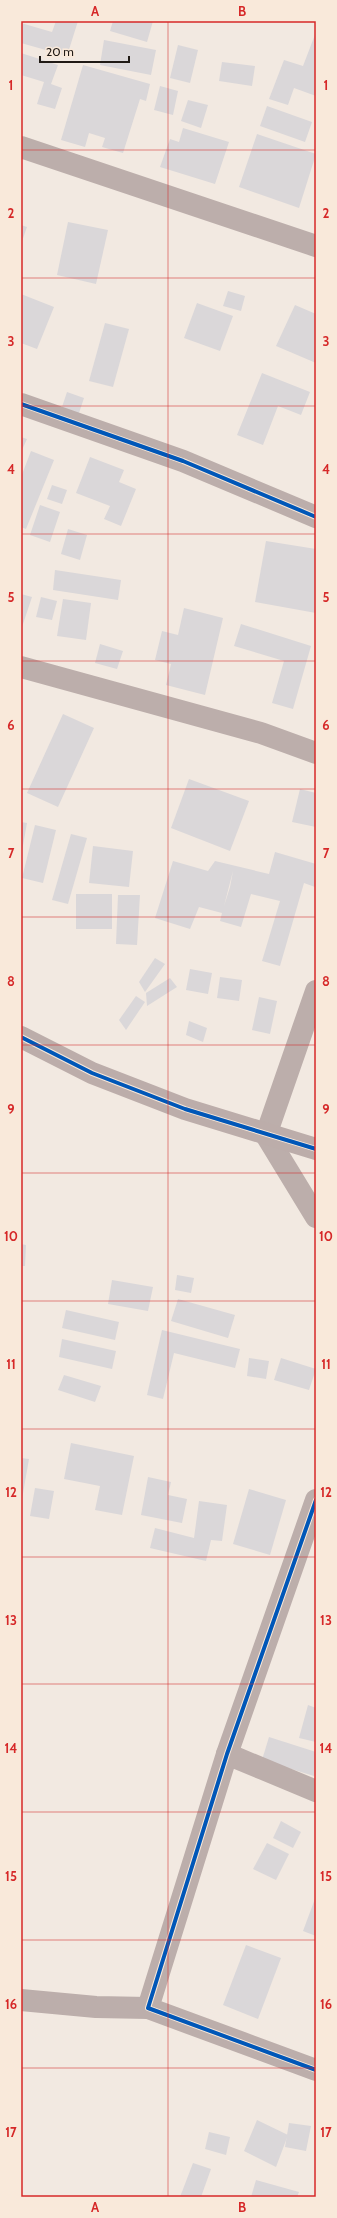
<svg xmlns="http://www.w3.org/2000/svg" width="337" height="2218" viewBox="0 0 337 2218" font-family="Cabin,sans-serif">
<style>
.building{fill:#dad7d9;fill-rule:evenodd}
.lines{fill:none;stroke-linecap:round;stroke-linejoin:round}
.street{stroke:#bcaeab;stroke-width:22}
.secondary{stroke:#bcadaa;stroke-width:22}
.cycleway-casing{stroke:#f9e9da;stroke-width:6}
.cycleway{stroke:#0057b8;stroke-width:4}
.grid{fill:none;stroke:#d62828;stroke-width:1;stroke-opacity:0.55}
.neatline{fill:none;stroke:#d62828;stroke-width:1.5}
.grid-label{font-size:13px;text-anchor:middle;font-weight:bold;fill:#d62828}
</style>
<rect width="100%" height="100%" fill="#f2e9e1"/>
<g class="building">
<polygon points="56,21 78,21 67,56 21,43 21,23 52,32"/>
<polygon points="113,21 153,21 147,42 110,31"/>
<polygon points="316,32 316,96 294,88 288,105 269,99 284,60 303,66"/>
<polygon points="104,40 156,50 151,75 100,65"/>
<polygon points="178,45 198,50 190,83 170,78"/>
<polygon points="21,53 58,65 51,84 62,88 55,109 37,104 44,82 21,75"/>
<polygon points="222,62 255,66 252,86 219,81"/>
<polygon points="83,65 150,84 146,101 140,99 123,153 102,147 105,138 89,133 85,147 61,140"/>
<polygon points="160,86 178,91 173,115 154,110"/>
<polygon points="188,100 208,105 201,128 181,121"/>
<polygon points="267,106 312,122 305,142 260,126"/>
<polygon points="183,128 229,142 215,184 160,167 170,139 179,142"/>
<polygon points="257,134 316,154 299,208 239,187"/>
<polygon points="68,222 108,230 96,284 57,275"/>
<polygon points="21,225 27,227 21,244"/>
<polygon points="228,291 245,296 241,311 223,306"/>
<polygon points="21,294 54,307 37,349 21,343"/>
<polygon points="197,303 233,316 220,351 184,338"/>
<polygon points="295,305 316,314 316,363 276,346"/>
<polygon points="105,323 129,329 113,387 89,381"/>
<polygon points="262,373 310,392 301,415 278,406 263,445 237,435"/>
<polygon points="67,392 84,398 78,416 61,410"/>
<polygon points="21,437 27,439 21,452"/>
<polygon points="31,451 54,460 26,529 21,527 21,477"/>
<polygon points="90,457 124,470 119,482 136,489 121,526 104,519 110,506 76,493"/>
<polygon points="52,485 67,490 62,504 47,499"/>
<polygon points="40,505 60,512 50,542 30,535"/>
<polygon points="68,529 87,535 80,560 61,554"/>
<polygon points="266,541 316,549 316,613 255,602"/>
<polygon points="55,570 121,580 118,600 53,590"/>
<polygon points="21,594 32,597 21,630"/>
<polygon points="41,597 57,601 52,620 36,617"/>
<polygon points="63,599 91,603 86,640 57,636"/>
<polygon points="184,608 223,618 205,695 166,685 171,664 155,660 162,631 178,635"/>
<polygon points="241,624 311,646 293,709 272,703 284,661 234,646"/>
<polygon points="100,644 123,651 117,669 95,663"/>
<polygon points="63,714 94,728 58,807 27,793"/>
<polygon points="189,779 249,801 230,851 171,828"/>
<polygon points="300,789 316,793 316,827 292,822"/>
<polygon points="21,822 27,823 22,851 21,851"/>
<polygon points="35,825 56,830 43,883 22,878"/>
<polygon points="71,834 87,838 68,904 52,900"/>
<polygon points="93,846 133,851 129,887 89,883"/>
<path d="M275 852 316 864 315 887 304 883 280 966 262 961 280 901 251 894 241 927 220 921 222 913 199 907 190 929 155 918 173 861 208 871 215 861 269 874ZM233 871 230 887 224 906Z"/>
<rect x="76" y="894" width="36" height="35"/>
<polygon points="118,895 140,895 137,945 116,944"/>
<polygon points="155,958 165,964 145,992 139,982"/>
<polygon points="190,969 212,973 208,994 186,990"/>
<polygon points="220,977 242,980 239,1001 217,998"/>
<polygon points="170,978 177,987 147,1006 146,993"/>
<polygon points="136,996 145,1002 126,1030 119,1020"/>
<polygon points="259,997 277,1001 270,1034 252,1030"/>
<polygon points="189,1021 207,1028 203,1042 186,1035"/>
<polygon points="21,1244 26,1245 25,1266 21,1266"/>
<polygon points="177,1275 194,1278 191,1293 175,1290"/>
<polygon points="112,1280 153,1287 148,1311 108,1304"/>
<polygon points="178,1299 235,1315 228,1338 171,1321"/>
<polygon points="66,1310 119,1322 115,1340 62,1328"/>
<polygon points="162,1330 240,1349 235,1368 174,1353 163,1399 147,1395"/>
<polygon points="62,1339 116,1351 112,1369 59,1357"/>
<polygon points="249,1358 269,1361 266,1379 247,1376"/>
<polygon points="281,1358 316,1369 309,1390 274,1380"/>
<polygon points="64,1375 101,1386 95,1402 58,1390"/>
<polygon points="71,1443 134,1456 122,1515 95,1510 100,1486 64,1479"/>
<polygon points="21,1458 29,1459 22,1499 21,1499"/>
<polygon points="148,1477 171,1482 168,1495 187,1499 182,1523 141,1515"/>
<polygon points="35,1488 54,1491 49,1519 30,1516"/>
<polygon points="249,1489 286,1500 270,1555 233,1544"/>
<polygon points="199,1501 227,1505 222,1541 211,1540 206,1561 150,1548 155,1528 194,1538"/>
<polygon points="308,1705 316,1708 316,1742 299,1738"/>
<polygon points="269,1737 316,1752 314,1776 262,1760"/>
<polygon points="281,1821 301,1832 293,1848 273,1838"/>
<polygon points="267,1843 289,1854 276,1880 253,1869"/>
<polygon points="316,1896 316,1936 303,1931"/>
<polygon points="246,1945 281,1958 258,2019 223,2005"/>
<polygon points="257,2120 288,2135 276,2167 244,2151"/>
<polygon points="289,2123 311,2126 306,2151 285,2147"/>
<polygon points="209,2132 230,2137 226,2155 205,2149"/>
<polygon points="193,2163 211,2169 201,2197 180,2197"/>
<polygon points="256,2180 299,2192 297,2197 251,2197"/>
</g>
<g class="lines">
<g class="street">
<polyline points="21,147 316,246"/>
<polyline points="21,404 183,461 316,517"/>
<polyline points="21,667 261,733 316,753"/>
<polyline points="316,991 266,1135 316,1217"/>
<polyline points="316,1500 227,1754 148,2008 316,2070"/>
<polyline points="227,1754 316,1791"/>
<polyline points="21,2000 96,2007 148,2008"/>
</g>
<polyline class="secondary" points="21,1037 92,1073 185,1109 316,1149"/>
<g class="cycleway-casing">
<g id="cycleway">
<polyline points="21,404 183,461 316,517"/>
<polyline points="21,1037 92,1073 185,1109 316,1149"/>
<polyline points="316,1500 227,1754 148,2008 316,2070"/>
</g>
</g>
<use href="#cycleway" class="cycleway"/>
</g>
<path class="grid" d="M168 21V2197M21 150H316M21 278H316M21 406H316M21 534H316M21 661H316M21 789H316M21 917H316M21 1045H316M21 1173H316M21 1301H316M21 1429H316M21 1557H316M21 1684H316M21 1812H316M21 1940H316M21 2068H316"/>
<rect width="337" height="2218" fill="none" stroke="#f9e9da" stroke-width="44"/>
<path d="M40 56v6h89v-6" fill="none" stroke="#201a15" stroke-width="2"/>
<text x="46" y="56" font-size="12" fill="#201a15" stroke="#f9e9da" stroke-width="3" paint-order="stroke">20 m</text>
<rect x="22" y="22" width="293" height="2174" class="neatline"/>
<g class="grid-label">
<text x="95" y="16">A</text>
<text x="242" y="16">B</text>
<text x="11" y="90">1</text>
<text x="326" y="90">1</text>
<text x="11" y="218">2</text>
<text x="326" y="218">2</text>
<text x="11" y="346">3</text>
<text x="326" y="346">3</text>
<text x="11" y="474">4</text>
<text x="326" y="474">4</text>
<text x="11" y="602">5</text>
<text x="326" y="602">5</text>
<text x="11" y="730">6</text>
<text x="326" y="730">6</text>
<text x="11" y="858">7</text>
<text x="326" y="858">7</text>
<text x="11" y="986">8</text>
<text x="326" y="986">8</text>
<text x="11" y="1114">9</text>
<text x="326" y="1114">9</text>
<text x="11" y="1241">10</text>
<text x="326" y="1241">10</text>
<text x="11" y="1369">11</text>
<text x="326" y="1369">11</text>
<text x="11" y="1497">12</text>
<text x="326" y="1497">12</text>
<text x="11" y="1625">13</text>
<text x="326" y="1625">13</text>
<text x="11" y="1753">14</text>
<text x="326" y="1753">14</text>
<text x="11" y="1881">15</text>
<text x="326" y="1881">15</text>
<text x="11" y="2009">16</text>
<text x="326" y="2009">16</text>
<text x="11" y="2137">17</text>
<text x="326" y="2137">17</text>
<text x="95" y="2212">A</text>
<text x="242" y="2212">B</text>
</g>
</svg>
